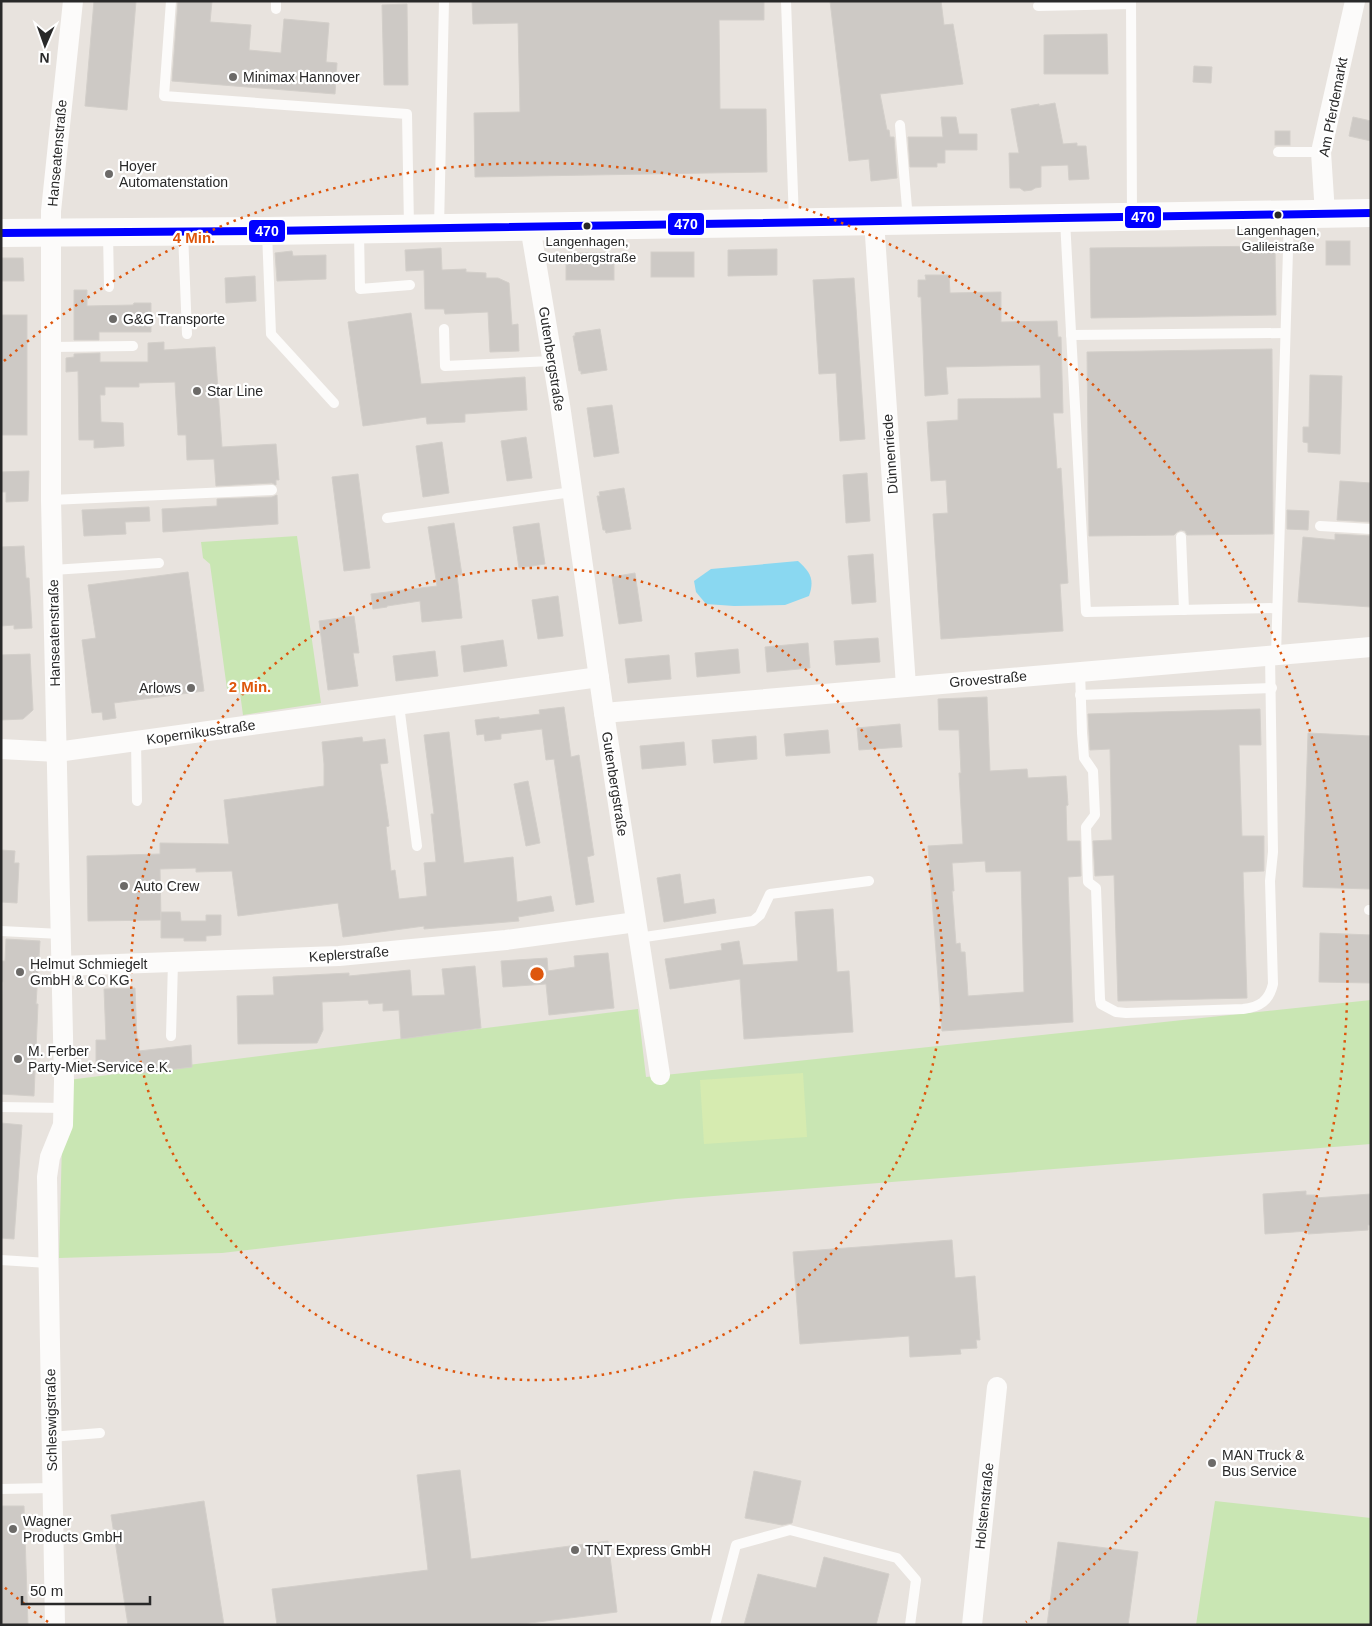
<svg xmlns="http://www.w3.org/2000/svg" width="1372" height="1626" viewBox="0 0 1372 1626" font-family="Arial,sans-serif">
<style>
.green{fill:#c9e6b3}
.pitch{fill:#d6ebb0}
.water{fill:#8ad8f1}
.building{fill:#cdc9c5;stroke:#d3cfca;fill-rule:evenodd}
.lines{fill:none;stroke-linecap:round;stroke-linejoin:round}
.lane{stroke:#fcfbfa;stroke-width:10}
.street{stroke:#fcfbfa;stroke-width:20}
.secondary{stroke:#fcfbfa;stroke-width:28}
.bus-1-casing{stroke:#fff;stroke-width:11}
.bus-1{stroke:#00f;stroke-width:8}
.ring{fill:none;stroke:#de570d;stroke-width:2.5;stroke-dasharray:2.5 5}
.poi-dot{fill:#6c6a68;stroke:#fff;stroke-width:2}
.bus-dot{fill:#292929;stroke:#fff;stroke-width:2}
.labels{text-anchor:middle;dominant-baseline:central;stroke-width:4.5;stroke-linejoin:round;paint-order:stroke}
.bus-label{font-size:13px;fill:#292929;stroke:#fff}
.poi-label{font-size:14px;fill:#292929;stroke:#fff;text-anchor:start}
.street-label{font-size:14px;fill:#292929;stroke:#fff}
.centre{fill:#de570d;stroke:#fff;stroke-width:2.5}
.ring-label{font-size:15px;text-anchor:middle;font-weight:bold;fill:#de570d;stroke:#fff;stroke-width:4.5;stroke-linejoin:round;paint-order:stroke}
.line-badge{stroke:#fff;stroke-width:2}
.badge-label{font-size:14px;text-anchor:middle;font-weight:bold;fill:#fff}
</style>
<rect width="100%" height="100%" fill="#e8e3de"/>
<g class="green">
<polygon points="297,536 321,703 243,715 240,693 237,689 227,689 210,564 203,558 201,542"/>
<polygon points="1371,1000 1371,1144 676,1199 222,1253 59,1258 62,1143 68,1080 638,1009 646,1077"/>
<polygon points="1215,1501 1371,1518 1371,1625 1196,1625"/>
</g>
<polygon class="pitch" points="803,1073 807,1137 704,1144 700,1080"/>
<path class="water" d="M798 561C810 572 815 579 809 596L785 605 734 606 706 604 696 592 694 581 711 569Z"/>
<g class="building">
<polygon points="94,1 136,1 127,110 85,106"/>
<polygon points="178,1 212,1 210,22 251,25 249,50 281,53 284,19 329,23 326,62 337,63 335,94 172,81"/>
<polygon points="472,1 764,1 764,20 719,20 720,109 766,109 767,172 475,177 474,113 520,112 518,23 473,24"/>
<polygon points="830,1 941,1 944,25 953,24 963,84 880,94 887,130 889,130 890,137 894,137 897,178 871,181 869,159 849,161"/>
<polygon points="407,4 408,85 384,85 382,5"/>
<polygon points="1107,34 1108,74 1044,74 1044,35"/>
<polygon points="1194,66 1212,67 1211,83 1193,82"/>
<polygon points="1055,103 1063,144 1077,143 1077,146 1086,146 1089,179 1069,180 1068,165 1041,166 1041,187 1035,188 1032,190 1024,191 1020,188 1010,188 1009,153 1019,153 1011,109 1039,104 1039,106"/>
<polygon points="941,117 956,117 959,134 977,134 977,150 945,150 945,163 937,163 937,167 910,167 908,137 943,137"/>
<polygon points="1353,117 1371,121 1371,141 1349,136"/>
<rect x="1275" y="131" width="15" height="14"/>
<rect x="1326" y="241" width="24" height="24"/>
<polygon points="1275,246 1276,315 1091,318 1090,248"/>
<polygon points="441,248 442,270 466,269 466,272 486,273 486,278 498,278 509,283 512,325 518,324 519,351 490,352 488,312 445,314 444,309 425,309 424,270 406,271 405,250"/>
<polygon points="777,249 777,275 728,276 728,250"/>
<polygon points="292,251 293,256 326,255 326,279 277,281 275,253"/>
<rect x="651" y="252" width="43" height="25"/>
<rect x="566" y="253" width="48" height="27"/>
<polygon points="1,258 23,258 24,281 1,281"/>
<polygon points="925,275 949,275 950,293 1001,292 1001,322 1057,321 1058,337 1061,337 1063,413 1053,413 1057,469 1061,468 1068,583 1060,584 1063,631 941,639 933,514 948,513 946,480 931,481 927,422 958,420 958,399 1041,398 1040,365 946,367 948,394 925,396 921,297 918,297 918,280 926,280"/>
<polygon points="255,276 256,301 226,303 225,278"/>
<polygon points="854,278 865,439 840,441 836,373 819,374 813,280"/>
<polygon points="74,290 87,290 87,306 133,305 134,303 151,303 151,332 99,332 99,340 74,340"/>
<polygon points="411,313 421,384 525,377 527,410 465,414 465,422 427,424 426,417 363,426 348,322"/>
<rect x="1" y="315" width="26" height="120"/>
<polygon points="600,329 607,370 581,374 581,371 579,371 573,336 575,336 575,333"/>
<polygon points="164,342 164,350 215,347 222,447 276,444 279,480 276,480 276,485 272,483 216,486 214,459 187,460 186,435 178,435 175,382 139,383 139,387 105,387 105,395 100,395 101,422 123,423 124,446 94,448 94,440 79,440 78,371 66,372 66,358 74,357 74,354 100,353 100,362 148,362 148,343"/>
<polygon points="1272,349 1273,534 1187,535 1185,531 1181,530 1177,532 1174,535 1089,536 1087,352"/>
<polygon points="1310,375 1342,376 1340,454 1308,452 1308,443 1303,442 1303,427 1309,427"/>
<polygon points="612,405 619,453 594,457 587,408"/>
<polygon points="526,437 532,478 507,481 501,441"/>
<polygon points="442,442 449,493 423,497 416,446"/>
<polygon points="29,471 28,501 6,502 6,492 1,492 1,472"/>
<polygon points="867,473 870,521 846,523 843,475"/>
<polygon points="358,474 370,568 344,571 332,477"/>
<polygon points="1340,481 1371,483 1371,522 1337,520"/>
<polygon points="624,488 631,529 606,533 605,530 603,530 597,496 600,496 599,492"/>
<polygon points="277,495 278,524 163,532 162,509 217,506 217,499 272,497"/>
<polygon points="149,507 150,521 125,522 126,534 84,536 82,510"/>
<polygon points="1287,510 1309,511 1308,530 1287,529"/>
<polygon points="454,523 462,575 457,575 462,618 422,622 420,601 387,606 387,607 373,609 371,594 437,586 428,527"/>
<polygon points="539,523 545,564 519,568 513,527"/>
<polygon points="1335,534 1371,536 1371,607 1298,602 1303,537 1335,540"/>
<polygon points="24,546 26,578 29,578 32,628 14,629 14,625 1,626 1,547"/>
<polygon points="873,554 876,602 852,604 848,556"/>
<polygon points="188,572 204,691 114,703 116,718 103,720 102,712 92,713 82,640 96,638 88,585"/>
<polygon points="635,573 642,621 619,624 612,577"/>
<polygon points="558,596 563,636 538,639 532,600"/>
<polygon points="354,616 359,653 353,653 358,686 328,690 319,621"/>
<polygon points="878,638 880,662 836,665 834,641"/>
<polygon points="503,640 507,666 464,672 461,646"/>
<polygon points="808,643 810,668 767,672 765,647"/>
<polygon points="738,649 740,673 697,677 695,653"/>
<polygon points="435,651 438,676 396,681 393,656"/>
<polygon points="30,654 33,710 23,719 1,720 1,655"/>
<polygon points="669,655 671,679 628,683 625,659"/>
<path d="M987 697 990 771 1027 769 1028 778 1066 776 1068 805 1066 806 1067 841H1080L1081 876 1068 877 1073 1022 942 1031 928 846 963 844 959 773H961L959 730H939L938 699ZM985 861 986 872 1021 871 1024 992 968 996 965 952H961L960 943 956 944 952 891H954L952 863Z"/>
<polygon points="564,707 571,757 579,755 594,855 587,857 594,902 576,905 554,759 546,760 542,729 501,734 501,739 485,741 484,734 477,735 475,720 499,717 499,719 540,714 539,710"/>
<polygon points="1260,709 1261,745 1239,745 1242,836 1264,836 1264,871 1243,872 1247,998 1118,1001 1114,875 1095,876 1093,841 1112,840 1110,749 1090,750 1088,714"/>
<polygon points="900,724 902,747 859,750 857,728"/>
<polygon points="828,730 830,753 786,756 784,734"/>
<polygon points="449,732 464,863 513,857 517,902 551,896 554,911 518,917 519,921 424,929 424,926 343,937 338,903 238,916 232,871 196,872 196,868 160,869 161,920 88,921 87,856 160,854 160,843 229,844 224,800 324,786 324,764 322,742 362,737 363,742 385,739 388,763 380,764 389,826 386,827 391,871 395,870 399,899 427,896 424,863 436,862 431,814 434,814 424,735"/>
<polygon points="1308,733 1371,736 1371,889 1303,887"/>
<polygon points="756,736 757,759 714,763 712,740"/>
<polygon points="684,742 686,765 642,769 640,746"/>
<polygon points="528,781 540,843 526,846 514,784"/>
<polygon points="1,850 15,851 14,863 19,863 17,903 1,902"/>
<polygon points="680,874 684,904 714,899 716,913 664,922 657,878"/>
<polygon points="833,909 837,972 849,971 853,1032 744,1039 740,979 670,989 665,959 722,950 721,944 739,941 743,965 798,961 795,912"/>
<polygon points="161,912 180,912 181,921 206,921 206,915 221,915 221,935 206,936 206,941 184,941 184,938 161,938"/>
<polygon points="1320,933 1371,935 1371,983 1319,982"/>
<polygon points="6,939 40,941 36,1004 38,1004 34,1096 1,1094 3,982 1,982 1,961 5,961"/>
<polygon points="608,953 614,1008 549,1015 546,984 503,987 501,961 547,958 548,971 575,967 574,956"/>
<polygon points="475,966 481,1028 401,1039 399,1010 383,1011 383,1003 369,1004 368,1000 322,1002 323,1030 317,1043 238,1044 237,996 274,995 273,977 349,973 349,976 410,970 412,996 445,995 442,969"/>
<polygon points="135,988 137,1039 139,1039 139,1051 191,1045 192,1067 143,1073 143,1064 96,1064 96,1040 106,1040 104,989"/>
<polygon points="1,1123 22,1125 14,1239 1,1238"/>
<polygon points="1306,1191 1306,1195 1315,1195 1315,1198 1371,1194 1371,1225 1368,1225 1368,1230 1308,1234 1308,1231 1265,1234 1263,1194"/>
<polygon points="952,1240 955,1278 975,1276 980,1340 976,1340 977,1348 960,1349 961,1354 910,1357 909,1336 800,1344 793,1252"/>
<polygon points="460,1470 471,1559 608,1541 617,1612 514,1625 277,1625 272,1589 428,1570 417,1475"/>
<polygon points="754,1471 801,1481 792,1523 782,1525 745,1518"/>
<polygon points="204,1501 224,1625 128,1625 111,1515"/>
<polygon points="1,1506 24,1506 28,1625 1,1625"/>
<polygon points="1058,1542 1138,1552 1128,1625 1047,1625"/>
<polygon points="824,1557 889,1574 876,1625 744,1625 758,1574 816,1588"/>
</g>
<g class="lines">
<g class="lane">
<polyline points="171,1 164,96 407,114 409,227"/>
<polyline points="786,1 794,221"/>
<polyline points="1131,1 1132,217"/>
<polyline points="1038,6 1131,4"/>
<polyline points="276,9 276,1"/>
<polyline points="900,125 908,220"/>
<polyline points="1278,152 1321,152"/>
<polyline points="1065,220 1086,612 1277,608"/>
<polyline points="439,227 444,1"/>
<polyline points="359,231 360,289 410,285"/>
<polyline points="108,232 109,287"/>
<polyline points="183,232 187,334"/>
<polyline points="267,232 271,334 334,403"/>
<polyline points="444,329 445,366 552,361"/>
<polyline points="1071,335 1285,333"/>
<polyline points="52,347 133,346"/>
<polyline points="51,500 272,490"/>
<polyline points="387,518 572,492"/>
<polyline points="1320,526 1371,529"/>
<polyline points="1181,537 1184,610"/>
<polyline points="53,570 159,563"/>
<polyline points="1276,655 1289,216"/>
<path d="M1080 671 1082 733 1084 758 1093 771 1095 815 1086 827 1088 882 1096 888 1100 999 1101 1004 1116 1012 1126 1013 1243 1009C1260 1007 1269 1001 1273 984L1270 881 1273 852 1270 655"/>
<polyline points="1080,695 1272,688"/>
<polyline points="399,705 417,846"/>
<polyline points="136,741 137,801"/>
<polyline points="1369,910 1371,910"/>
<polyline points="1,931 61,934"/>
<polyline points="638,938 753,921 760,915 770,894 869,881"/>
<polyline points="171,1036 173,962"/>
<polyline points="1,1107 64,1108"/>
<polyline points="1,1260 48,1263"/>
<polyline points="51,1437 100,1433"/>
<polyline points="1,1489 52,1488"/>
<polyline points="715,1625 736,1545 790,1530 897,1558 916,1580 910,1625"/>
</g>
<g class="street">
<polyline points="1325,214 1321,152 1355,1"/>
<polyline points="874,221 906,686"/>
<polyline points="530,226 560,405 604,713 660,1075"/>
<polyline points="604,713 1371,647"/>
<polyline points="1,749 57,752 599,677"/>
<polyline points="61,966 339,956 506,940 636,922"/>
<polyline points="55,1625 47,1177 50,1157 63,1125 64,1081 51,500 51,211 73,1"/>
<polyline points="972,1625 997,1387"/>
</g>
<polyline class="secondary" points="1,233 267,231 1371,213"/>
<g class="bus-1-casing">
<polyline id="bus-1" points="1,233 267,231 1371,213"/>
</g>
<use href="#bus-1" class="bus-1"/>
</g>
<g class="ring">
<circle cx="537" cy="974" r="406"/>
<path d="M48 1622A812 812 0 0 1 4 1587M4 361A812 812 0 1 1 1026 1622"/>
</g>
<g class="poi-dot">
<circle cx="233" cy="77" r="5"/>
<circle cx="109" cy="174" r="5"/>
<circle cx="113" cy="319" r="5"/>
<circle cx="197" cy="391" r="5"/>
<circle cx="191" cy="688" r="5"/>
<circle cx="124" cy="886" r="5"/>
<circle cx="20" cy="972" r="5"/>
<circle cx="18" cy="1059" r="5"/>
<circle cx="1212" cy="1463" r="5"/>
<circle cx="13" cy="1529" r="5"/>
<circle cx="575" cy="1550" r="5"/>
</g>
<g class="bus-dot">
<circle cx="1278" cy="215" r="4.5"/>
<circle cx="587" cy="226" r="4.5"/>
</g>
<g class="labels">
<g class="bus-label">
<text x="1278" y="230">Langenhagen,<tspan x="1278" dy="16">Galileistraße</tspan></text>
<text x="587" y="241">Langenhagen,<tspan x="587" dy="16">Gutenbergstraße</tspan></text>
</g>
<g class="poi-label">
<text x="243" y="77">Minimax Hannover</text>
<text x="119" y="166">Hoyer<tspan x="119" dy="16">Automatenstation</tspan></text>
<text x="123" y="319">G&amp;G Transporte</text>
<text x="207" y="391">Star Line</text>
<text x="181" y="688" text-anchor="end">Arlows</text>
<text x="134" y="886">Auto Crew</text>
<text x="30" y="964">Helmut Schmiegelt<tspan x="30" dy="16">GmbH &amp; Co KG</tspan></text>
<text x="28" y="1051">M. Ferber<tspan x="28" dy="16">Party-Miet-Service e.K.</tspan></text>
<text x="1222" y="1455">MAN Truck &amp;<tspan x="1222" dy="16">Bus Service</tspan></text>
<text x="23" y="1521">Wagner<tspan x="23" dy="16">Products GmbH</tspan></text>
<text x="585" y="1550">TNT Express GmbH</text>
</g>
<g class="street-label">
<text transform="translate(1333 107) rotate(-79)">Am Pferdemarkt</text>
<text transform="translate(57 153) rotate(-85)">Hanseatenstraße</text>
<text transform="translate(552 359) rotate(81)">Gutenbergstraße</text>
<text transform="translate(890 454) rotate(-94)">Dünnenriede</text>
<text transform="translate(54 633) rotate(-91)">Hanseatenstraße</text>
<text transform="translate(988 679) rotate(-5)">Grovestraße</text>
<text transform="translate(201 732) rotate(-8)">Kopernikusstraße</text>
<text transform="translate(615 784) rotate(81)">Gutenbergstraße</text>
<text transform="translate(349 954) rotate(-4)">Keplerstraße</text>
<text transform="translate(51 1420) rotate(-91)">Schleswigstraße</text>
<text transform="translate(984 1506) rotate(-84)">Holstenstraße</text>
</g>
</g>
<circle cx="537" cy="974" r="8" class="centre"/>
<g class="ring-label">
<text x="194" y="243">4 Min.</text>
<text x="250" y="692">2 Min.</text>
</g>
<g class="line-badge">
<rect x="1124" y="205" width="38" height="24" rx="5" fill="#00f"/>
<rect x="667" y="212" width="38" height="24" rx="5" fill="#00f"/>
<rect x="248" y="219" width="38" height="24" rx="5" fill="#00f"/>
</g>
<g class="badge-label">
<text x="1143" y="222">470</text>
<text x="686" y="229">470</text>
<text x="267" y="236">470</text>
</g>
<rect width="1372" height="1626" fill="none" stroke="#292929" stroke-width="5"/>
<g transform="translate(45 45) rotate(182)" stroke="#ffffff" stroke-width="4" paint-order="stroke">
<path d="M0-4L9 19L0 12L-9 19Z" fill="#292929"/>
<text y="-8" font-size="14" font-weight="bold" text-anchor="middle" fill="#292929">N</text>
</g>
<path d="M22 1596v8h128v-8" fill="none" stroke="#292929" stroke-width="2.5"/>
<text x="30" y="1596" font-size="15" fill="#292929" stroke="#ffffff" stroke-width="4" paint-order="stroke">50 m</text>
</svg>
